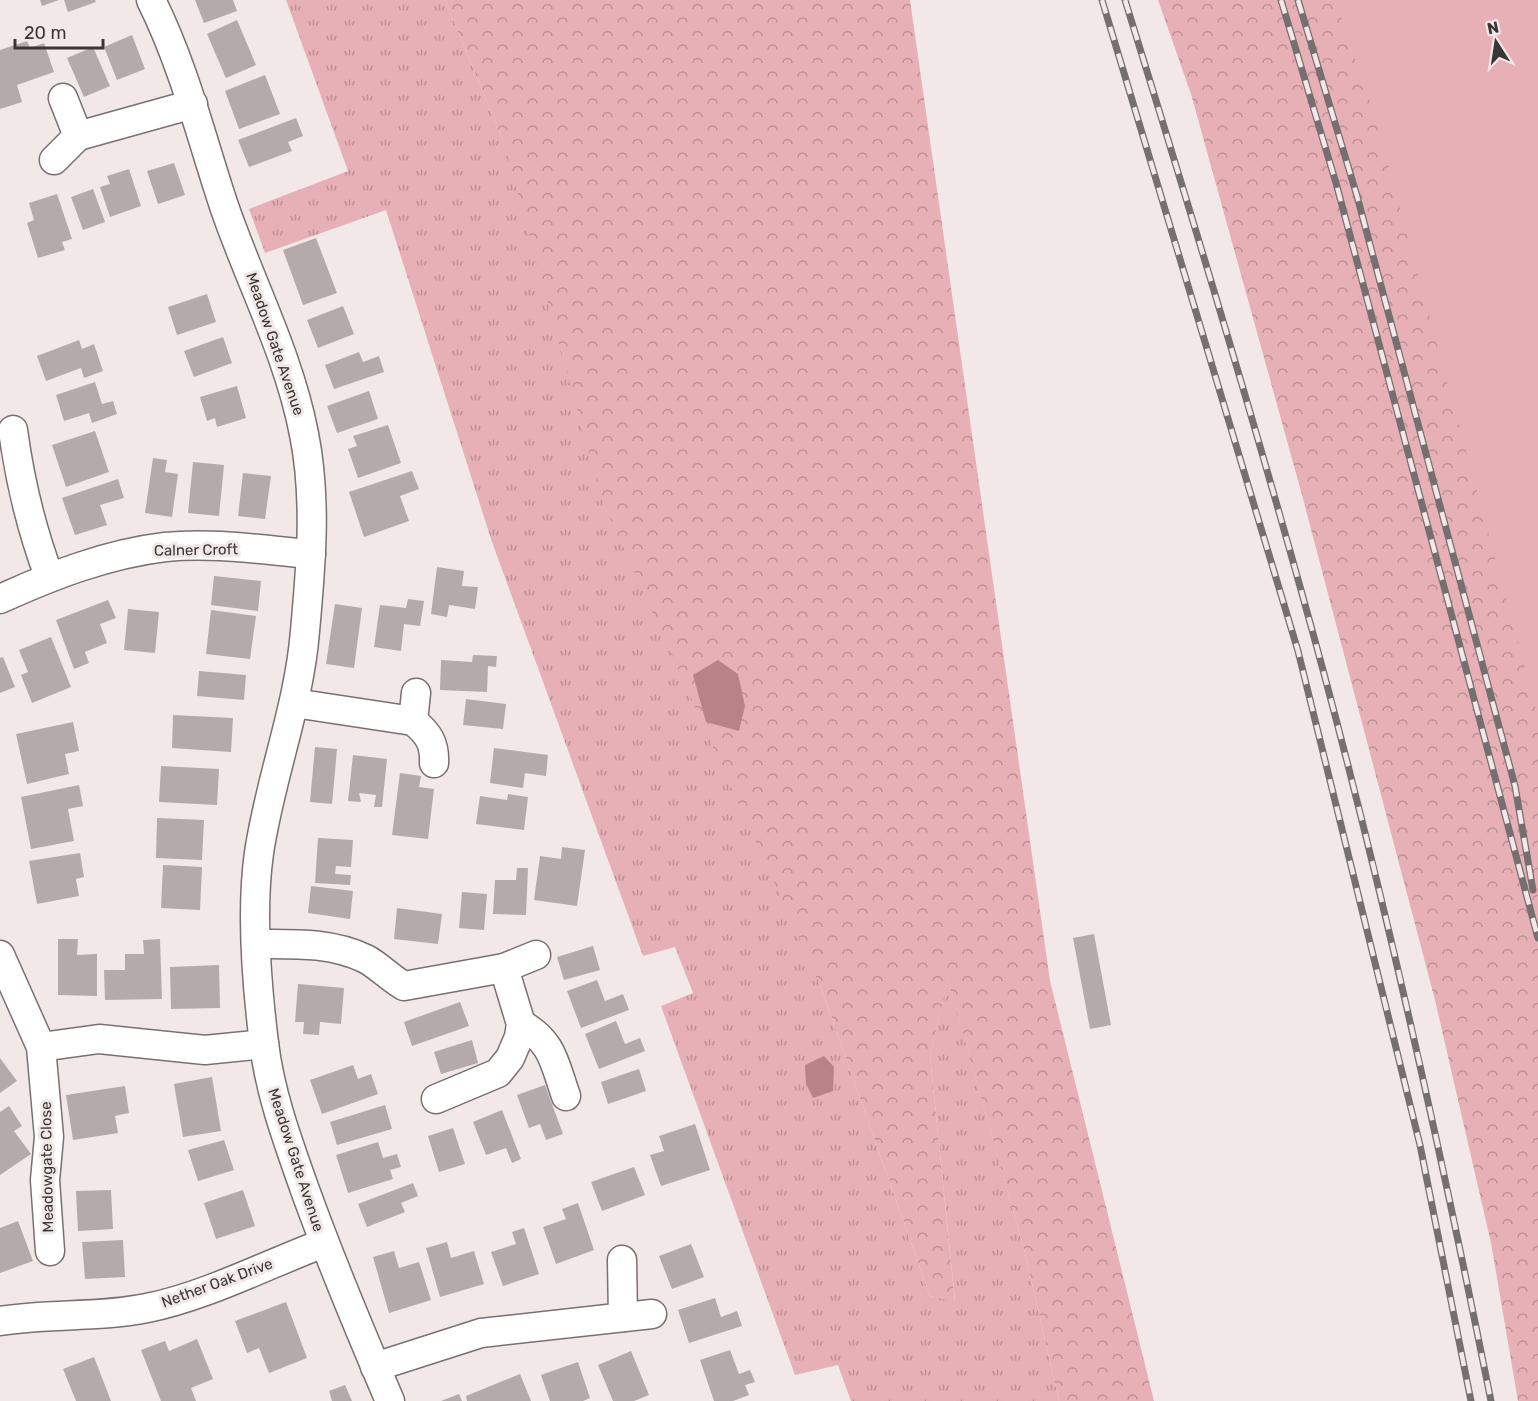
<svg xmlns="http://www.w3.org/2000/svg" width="1538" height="1401" viewBox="0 0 1538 1401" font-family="Rubik,sans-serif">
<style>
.grass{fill:url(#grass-tufts)}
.forest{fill:url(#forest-crowns)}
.green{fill:#e7b0b6}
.water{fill:#b98288}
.building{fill:#b4aaab}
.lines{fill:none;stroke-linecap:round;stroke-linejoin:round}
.minor-casing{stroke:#797071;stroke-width:31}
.minor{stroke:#fff;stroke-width:28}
.rail-casing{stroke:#766f6f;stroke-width:7}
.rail{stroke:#f3e8e8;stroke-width:4.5;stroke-dasharray:14;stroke-linecap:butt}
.labels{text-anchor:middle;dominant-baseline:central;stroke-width:6;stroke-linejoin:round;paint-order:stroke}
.street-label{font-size:15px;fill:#3a3636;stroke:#f3e8e8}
</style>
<defs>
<pattern id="grass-tufts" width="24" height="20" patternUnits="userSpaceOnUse" patternTransform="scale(1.5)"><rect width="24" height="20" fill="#e7b0b6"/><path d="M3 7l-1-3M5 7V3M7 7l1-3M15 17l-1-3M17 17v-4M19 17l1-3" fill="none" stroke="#bc9095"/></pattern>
<pattern id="forest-crowns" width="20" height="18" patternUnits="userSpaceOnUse" patternTransform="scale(1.5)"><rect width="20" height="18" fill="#e7b0b6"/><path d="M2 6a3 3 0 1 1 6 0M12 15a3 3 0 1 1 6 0" fill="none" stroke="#bc9095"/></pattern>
</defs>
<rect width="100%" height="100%" fill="#f3e8e8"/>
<polygon class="grass" points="286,0 445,0 504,143 820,985 930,1296 955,1301 930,1055 948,979 1025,1253 1059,1401 851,1401 838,1365 795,1375 661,1006 693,993 675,947 643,956 492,542 386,210 265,253 249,209 348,171"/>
<g class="forest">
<polygon points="445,0 910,0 1050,981 1154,1401 1059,1401 1025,1253 948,980 930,1055 955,1302 930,1296 820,985 602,500 504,143"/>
<polygon points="1158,0 1447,0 1538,233 1538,1401 1518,1401 1491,1243 1435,1000 1302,495 1191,94"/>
</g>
<polygon class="green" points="1335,0 1538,0 1538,716 1376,120"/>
<g class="water">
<polygon points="718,660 738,674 745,706 739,731 706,722 693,675"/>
<polygon points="824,1056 834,1067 833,1091 813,1098 806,1084 805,1065"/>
</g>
<g class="building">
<polygon points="40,0 59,0 42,6"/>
<polygon points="64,0 95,0 96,2 68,12"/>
<polygon points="195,0 233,0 237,11 204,23"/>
<polygon points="237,20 256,65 226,78 207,34"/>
<polygon points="132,35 145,69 117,80 104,47"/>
<polygon points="27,41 30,48 44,43 54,72 17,85 22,102 0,109 0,50"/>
<polygon points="93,47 110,86 84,97 67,58"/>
<polygon points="265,75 280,114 239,129 225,91"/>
<polygon points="296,118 303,136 288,142 292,151 249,167 238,140"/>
<polygon points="174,163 185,195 158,204 147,171"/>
<polygon points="129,169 141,206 110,217 100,187 110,184 107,176"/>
<polygon points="93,189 105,222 83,230 71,197"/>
<polygon points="57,194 72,239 62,242 65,250 38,258 27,223 34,220 29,203"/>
<polygon points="316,238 337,293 303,305 283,250"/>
<polygon points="207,294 216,322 177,335 168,307"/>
<polygon points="343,306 354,334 318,348 307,320"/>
<polygon points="223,337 232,363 194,377 184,351"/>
<polygon points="79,340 82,349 94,344 103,371 84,378 81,368 46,381 37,356"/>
<polygon points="359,352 363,362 379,356 384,372 334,389 325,365"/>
<polygon points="95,382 102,404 113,401 117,414 92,423 89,413 64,421 56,395"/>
<polygon points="237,386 246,418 217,427 215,418 207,421 200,397"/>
<polygon points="369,391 378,419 337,433 327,406"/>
<polygon points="388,425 401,463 358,478 348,449 357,446 353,436"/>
<polygon points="95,431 109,472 66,487 52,445"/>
<polygon points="153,458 167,460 165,472 178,474 172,517 145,513"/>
<polygon points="193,462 224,465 219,516 188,513"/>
<polygon points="412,471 419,489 400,496 409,521 364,537 349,492"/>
<polygon points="243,473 271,476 265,519 238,516"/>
<polygon points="118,479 124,498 100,505 107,525 75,535 62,498"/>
<polygon points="437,567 464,571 462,586 478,587 475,609 449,605 447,617 431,614"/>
<polygon points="214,576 261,581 258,611 211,605"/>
<polygon points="408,599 424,601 420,626 404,624 401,651 374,647 380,605 406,608"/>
<polygon points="108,600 116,618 100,624 107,643 85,652 89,663 74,669 56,620"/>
<polygon points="335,604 362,608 354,668 326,664"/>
<polygon points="128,609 159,612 155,653 124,650"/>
<polygon points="211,610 256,616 250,659 206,654"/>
<polygon points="51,637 71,687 32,703 21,675 28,672 19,650"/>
<polygon points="473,655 497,656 496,667 488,666 487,692 440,690 441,660 472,662"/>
<polygon points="3,657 15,687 0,693 0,658"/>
<polygon points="199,671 246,675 244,700 197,696"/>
<polygon points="466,699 506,704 503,729 463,725"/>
<polygon points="173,715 233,718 231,752 172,748"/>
<polygon points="73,722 79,751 65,754 69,774 27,784 16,734"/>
<polygon points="315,747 337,749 332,804 310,802"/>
<polygon points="494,748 548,755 546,776 525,773 523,788 490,783"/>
<polygon points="353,755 387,759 382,807 374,807 376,795 359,793 361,802 348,801"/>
<polygon points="161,766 219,769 217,805 159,802"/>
<polygon points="400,773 421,776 419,787 434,789 428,839 392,835"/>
<polygon points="79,785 83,806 68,809 74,841 31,849 21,797"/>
<polygon points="508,794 528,797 524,830 476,824 480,796 507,800"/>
<polygon points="157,818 204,820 202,860 156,858"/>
<polygon points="318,838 353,840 351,867 336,866 335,874 351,875 350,885 315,883"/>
<polygon points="562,847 585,850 577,906 534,900 540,856 561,859"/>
<polygon points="80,853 84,877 76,879 79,896 37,904 29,861"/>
<polygon points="163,865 202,867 200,910 161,908"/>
<polygon points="517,868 528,868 526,915 493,914 495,880 516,880"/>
<polygon points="311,886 353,891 350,919 308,913"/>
<polygon points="462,892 487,894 484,930 459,928"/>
<polygon points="397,908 442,914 438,944 394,939"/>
<polygon points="1094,934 1111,1025 1090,1029 1073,938"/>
<polygon points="58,939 78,939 77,955 97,954 97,996 58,995"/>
<polygon points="160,939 162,999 105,1000 104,970 125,970 125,954 144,954 143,940"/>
<polygon points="593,946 600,970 564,980 557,957"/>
<polygon points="219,965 220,1008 171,1009 170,967"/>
<polygon points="597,980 605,1001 623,994 629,1010 581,1028 567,991"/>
<polygon points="298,984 344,988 341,1024 320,1022 319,1035 303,1034 304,1022 295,1022"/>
<polygon points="460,1002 469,1026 412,1046 404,1022"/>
<polygon points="616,1021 625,1044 640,1038 645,1051 599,1069 585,1034"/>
<polygon points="472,1040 478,1063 441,1074 434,1052"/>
<polygon points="0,1058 17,1081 0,1093"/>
<polygon points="353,1065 358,1079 371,1074 378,1094 322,1114 310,1080"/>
<polygon points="639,1069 646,1091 608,1104 601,1082"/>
<polygon points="212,1077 221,1131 183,1137 174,1084"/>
<polygon points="545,1085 563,1134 546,1140 540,1124 529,1128 517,1095"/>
<polygon points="125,1086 129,1113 115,1116 118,1133 73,1140 66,1095"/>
<polygon points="385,1105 392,1129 337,1145 330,1122"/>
<polygon points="9,1106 22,1126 14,1131 31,1154 0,1175 0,1112"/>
<polygon points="502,1110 521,1159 512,1163 506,1148 486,1155 473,1122"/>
<polygon points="695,1124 710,1170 661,1186 650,1155 664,1151 659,1136"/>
<polygon points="453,1128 465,1164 439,1172 428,1136"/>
<polygon points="224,1140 234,1170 198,1181 188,1150"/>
<polygon points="378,1142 383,1158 397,1154 401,1167 390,1170 393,1179 348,1193 336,1155"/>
<polygon points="634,1167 645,1195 602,1211 591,1182"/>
<polygon points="413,1183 418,1196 401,1203 405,1212 367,1227 358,1204"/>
<polygon points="111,1190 113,1229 78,1231 76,1191"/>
<polygon points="243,1190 255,1226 216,1239 204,1203"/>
<polygon points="578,1203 594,1250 556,1264 543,1227 566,1219 562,1209"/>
<polygon points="18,1221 33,1261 0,1273 0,1228"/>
<polygon points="524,1228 539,1274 503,1286 491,1252 516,1244 512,1232"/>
<polygon points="123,1240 125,1277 85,1279 82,1242"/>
<polygon points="447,1242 451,1258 474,1251 484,1284 440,1297 426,1248"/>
<polygon points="691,1244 704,1277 672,1289 659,1256"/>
<polygon points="394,1251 399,1268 419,1262 431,1300 389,1313 373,1257"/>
<polygon points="715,1298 721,1317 737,1311 742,1326 689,1343 678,1310"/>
<polygon points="286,1302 307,1358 269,1373 259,1348 247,1353 235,1321"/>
<polygon points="197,1339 213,1379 191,1388 196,1401 161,1401 141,1350 165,1341 169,1351"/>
<polygon points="730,1350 739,1374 750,1370 755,1382 745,1385 749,1395 733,1401 714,1401 700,1360"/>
<polygon points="631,1351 649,1395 634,1401 613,1401 598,1365"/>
<polygon points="94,1357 111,1401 76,1401 63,1369"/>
<polygon points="578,1362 590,1398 583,1401 550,1401 541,1375"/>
<polygon points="520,1374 531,1401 467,1401 466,1396"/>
<polygon points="345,1385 352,1401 332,1401 329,1391"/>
<polygon points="459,1394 462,1401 441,1401"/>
</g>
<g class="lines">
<g class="minor-casing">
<g id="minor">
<path d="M151 0C184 66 201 137 224 206 250 282 289 355 304 434 317 498 311 566 305 631 299 707 270 778 259 853 251 909 257 987 264 1043 270 1094 288 1142 305 1190 331 1262 360 1331 390 1401"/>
<polyline points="63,98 78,136"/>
<polyline points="54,160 78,136 193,104"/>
<path d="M13 430C20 482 31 528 49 576"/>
<path d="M0 599C53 575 107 554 165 547 213 542 263 550 311 554"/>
<path d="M294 703 413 721C428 733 435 743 434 763"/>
<polyline points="413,721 416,693"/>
<path d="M256 944C294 944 331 942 366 959 379 966 390 978 404 986L504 968 536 955"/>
<polyline points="0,955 41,1047 49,1137 45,1180 50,1251"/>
<path d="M521 1024C553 1042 554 1062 566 1096"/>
<polyline points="41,1047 99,1039 205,1050 264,1044"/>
<polyline points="436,1099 498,1073 510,1058 519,1037 521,1024 504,968"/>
<polyline points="622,1260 623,1317"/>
<path d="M0 1321C49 1313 98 1318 147 1308 204 1297 268 1264 324 1243"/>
<polyline points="375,1367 481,1333 652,1314"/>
</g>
</g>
<use href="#minor" class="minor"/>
<g class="rail-casing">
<g id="rail">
<polyline points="1102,0 1298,651 1420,1145 1471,1401"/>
<path d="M1125 0C1194 223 1262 445 1323 670 1388 912 1442 1156 1491 1401"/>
<polyline points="1281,0 1336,183 1538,938"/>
<polyline points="1298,0 1357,196 1515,786 1533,890"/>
</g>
</g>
<use href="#rail" class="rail"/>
</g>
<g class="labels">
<g class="street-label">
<text transform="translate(275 344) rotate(71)">Meadow Gate Avenue</text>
<text transform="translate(196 550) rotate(-1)">Calner Croft</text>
<text transform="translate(296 1160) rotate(72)">Meadow Gate Avenue</text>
<text transform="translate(47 1167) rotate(-91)">Meadowgate Close</text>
<text transform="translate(217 1283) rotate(-20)">Nether Oak Drive</text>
</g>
</g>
<g transform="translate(1496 42) rotate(348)" stroke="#f3e8e8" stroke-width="4.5" paint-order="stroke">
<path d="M0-4.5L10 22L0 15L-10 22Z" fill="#3a3636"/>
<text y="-9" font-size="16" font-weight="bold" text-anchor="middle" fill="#3a3636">N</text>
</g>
<path d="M15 39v9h88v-9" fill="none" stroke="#3a3636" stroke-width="3"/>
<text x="24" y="39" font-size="18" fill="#3a3636" stroke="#f3e8e8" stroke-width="4.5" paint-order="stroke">20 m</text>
</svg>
